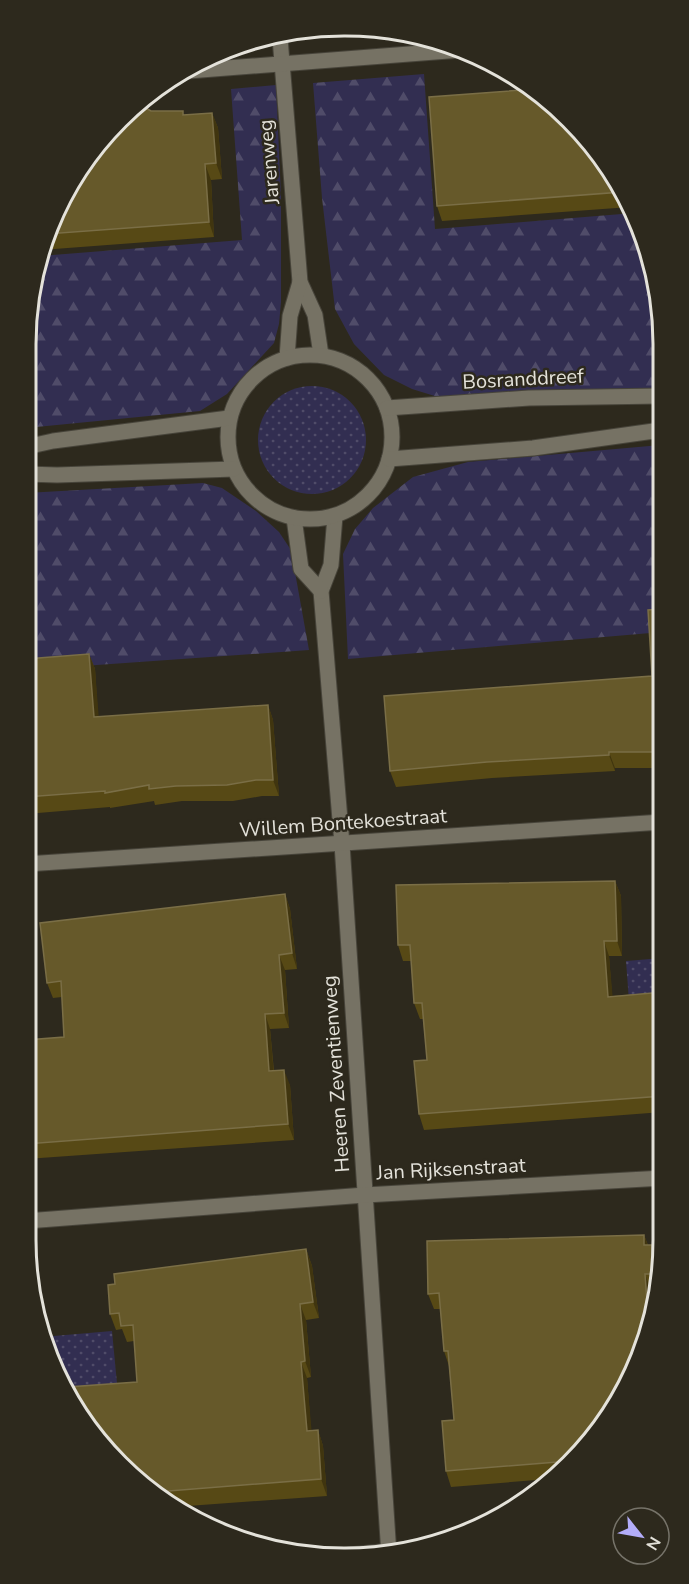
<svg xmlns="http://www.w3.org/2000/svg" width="689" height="1584" viewBox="0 0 689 1584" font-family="'Nunito Sans',sans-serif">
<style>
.grass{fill:url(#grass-dots)}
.forest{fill:url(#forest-firs)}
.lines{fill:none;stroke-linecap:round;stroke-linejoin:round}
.minor-casing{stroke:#47443a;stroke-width:17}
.secondary-casing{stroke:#47443a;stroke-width:17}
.minor{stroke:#767264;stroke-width:15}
.secondary{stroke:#767264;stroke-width:15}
.wall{fill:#574915}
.shaded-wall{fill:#40350f}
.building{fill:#66592a;stroke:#7a6e46;stroke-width:1.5}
.labels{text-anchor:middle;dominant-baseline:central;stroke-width:5;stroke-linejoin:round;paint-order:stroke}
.street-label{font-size:20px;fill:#e4e2da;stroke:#2d291d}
.rim{fill:none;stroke:#e4e2da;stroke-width:3}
</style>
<defs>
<pattern id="grass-dots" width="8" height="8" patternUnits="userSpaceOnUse" patternTransform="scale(1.5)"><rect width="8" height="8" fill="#322e51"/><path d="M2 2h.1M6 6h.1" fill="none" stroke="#504c69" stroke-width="1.8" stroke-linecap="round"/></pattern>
<pattern id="forest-firs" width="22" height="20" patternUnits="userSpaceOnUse" patternTransform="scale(1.5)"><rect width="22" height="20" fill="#322e51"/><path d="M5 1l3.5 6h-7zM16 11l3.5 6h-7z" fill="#504c69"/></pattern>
</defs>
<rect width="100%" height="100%" fill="#2d291d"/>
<g class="grass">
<circle cx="312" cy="440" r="54"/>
<polygon points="663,958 663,998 629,1001 626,961"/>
<polygon points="112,1331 118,1394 74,1397 43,1342 42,1337"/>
</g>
<g class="forest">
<polygon points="424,74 435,229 634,213 639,222 661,303 661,389 451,401 412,389 384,375 354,344 335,309 322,198 313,83"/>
<polygon points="276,85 281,196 281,302 279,324 274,343 227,394 200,411 26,428 26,344 40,256 242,240 231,89"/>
<polygon points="661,445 662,632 348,659 343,554 355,529 373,508 413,477 468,462"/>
<polygon points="203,483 222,488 256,511 279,532 291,550 309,650 26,670 26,493"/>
</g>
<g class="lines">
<g class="minor-casing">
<g id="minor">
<polyline points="280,38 300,282 315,315 321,355"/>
<polyline points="188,71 461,50"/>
<polyline points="287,358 290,316 300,282"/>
<polyline points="335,516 331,565 321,591 342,844 389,1555"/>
<polyline points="294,518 301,569 321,591"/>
<polyline points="26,864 662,822"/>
<polyline points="26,1221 365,1195 663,1178"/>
<polyline points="349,1555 402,1550"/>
</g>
</g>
<g class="secondary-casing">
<g id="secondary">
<circle cx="310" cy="437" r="82"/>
<polyline points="387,408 529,398 661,396"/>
<polyline points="26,447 53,441 229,418"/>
<polyline points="389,459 533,448 661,430"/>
<polyline points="26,474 57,475 234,469"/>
</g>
</g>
<use href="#minor" class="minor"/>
<use href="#secondary" class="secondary"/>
</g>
<g class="wall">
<polygon points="151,111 184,115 212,113 218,128 222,179 211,180 214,237 41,250 43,242 105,134"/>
<polygon points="597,150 630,207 442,221 437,206"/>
<polygon points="662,609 662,766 660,766 660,768 615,768 615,771 492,778 396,787 390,771 652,676"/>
<polygon points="89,654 95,669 98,717 268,705 273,720 279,796 262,796 233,801 182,801 155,805 154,801 110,808 110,807 26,814 26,659"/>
<polygon points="615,881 621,896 622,956 609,956 612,996 663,992 663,1112 424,1130 419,1114 427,1060 423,1019 420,1019 414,1003 411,961 403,961 398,945"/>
<polygon points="285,894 290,909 297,969 285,970 289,1028 270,1029 274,1071 290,1085 294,1140 26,1159 26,1040 64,1037 62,997 53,998 47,983"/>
<polygon points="644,1235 648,1245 652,1245 658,1261 658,1271 655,1290 651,1290 585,1450 548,1479 451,1487 446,1471 454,1420 449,1366 444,1351 440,1309 434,1309 428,1294"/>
<polygon points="306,1249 312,1266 319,1318 306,1320 311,1377 307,1378 311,1431 318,1430 323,1446 327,1496 174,1507 104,1450 137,1382 134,1341 127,1342 122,1329 116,1330 110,1314"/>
</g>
<g class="shaded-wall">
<polygon points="212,113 218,128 222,179 216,163"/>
<polygon points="205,164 211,180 214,237 209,222"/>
<polygon points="89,654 95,669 100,733 94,717"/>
<polygon points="268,705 273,720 279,796 273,780"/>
<polygon points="609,752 615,768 615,771 609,755"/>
<polygon points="615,881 621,896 622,956 617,941"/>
<polygon points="285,894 290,909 297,969 292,953"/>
<polygon points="604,941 609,956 614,1012 608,997"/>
<polygon points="279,955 285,970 289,1028 284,1013"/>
<polygon points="265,1014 270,1029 275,1087 269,1071"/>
<polygon points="284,1070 290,1085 294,1140 288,1124"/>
<polygon points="644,1235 650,1251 644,1245"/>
<polygon points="652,1245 658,1261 658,1271 657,1281 654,1274"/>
<polygon points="306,1249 312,1266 319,1318 313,1302"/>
<polygon points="645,1274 651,1290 652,1308 649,1329"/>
<polygon points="300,1304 306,1320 311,1377 305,1361"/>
<polygon points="301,1362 307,1378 313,1447 307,1431"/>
<polygon points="318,1430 323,1446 327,1496 321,1479"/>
</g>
<g class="building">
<polygon points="535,89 538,91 597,150 622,192 437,206 429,97"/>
<polygon points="142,106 151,111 183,111 183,115 212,113 216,163 205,164 209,222 47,234 105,134"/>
<polygon points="662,609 662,750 654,750 654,752 609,752 609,755 487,762 390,771 384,696 652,676 648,610"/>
<polygon points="89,654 94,717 268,705 273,780 256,780 227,785 176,786 149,789 149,785 105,793 105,791 26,797 26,659"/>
<polygon points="615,881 617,941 604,941 608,997 663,992 663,1096 419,1114 414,1061 427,1060 422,1003 414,1003 410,945 398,945 396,885"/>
<polygon points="285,894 292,953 279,955 284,1013 265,1014 269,1071 284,1070 288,1124 26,1144 26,1040 64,1037 61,981 47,983 40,923"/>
<polygon points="644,1235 644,1245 652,1245 654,1274 645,1274 649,1329 646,1342 585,1450 570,1461 446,1471 442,1421 454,1420 448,1351 444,1351 439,1293 428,1294 427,1241"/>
<polygon points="306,1249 313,1302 300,1304 305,1361 301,1362 307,1431 318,1430 321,1479 156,1492 104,1450 68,1387 137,1382 133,1325 121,1326 119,1313 110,1314 108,1285 115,1284 114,1274"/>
</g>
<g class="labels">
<g class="street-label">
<text transform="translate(269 162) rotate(-95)">Jarenweg</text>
<text transform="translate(523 379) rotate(-3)">Bosranddreef</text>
<text transform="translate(343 823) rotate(-4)">Willem Bontekoestraat</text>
<text transform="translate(336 1074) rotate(-94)">Heeren Zeventienweg</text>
<text transform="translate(451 1169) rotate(-3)">Jan Rijksenstraat</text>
</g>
</g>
<path d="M0 0H689V1584H0ZM344 36H345A308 308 0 0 1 653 344V1240A308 308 0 0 1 345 1548H344A308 308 0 0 1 36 1240V344A308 308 0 0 1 344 36Z" fill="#2d291d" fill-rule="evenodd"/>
<path class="rim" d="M344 36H345A308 308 0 0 1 653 344V1240A308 308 0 0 1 345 1548H344A308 308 0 0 1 36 1240V344A308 308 0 0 1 344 36Z"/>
<g transform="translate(641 1536) rotate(121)"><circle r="28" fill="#2d291d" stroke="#767369" stroke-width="1.5"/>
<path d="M0-4.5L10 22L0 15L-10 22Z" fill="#b3adf9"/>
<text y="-9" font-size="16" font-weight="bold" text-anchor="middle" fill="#e4e2da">N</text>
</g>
</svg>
